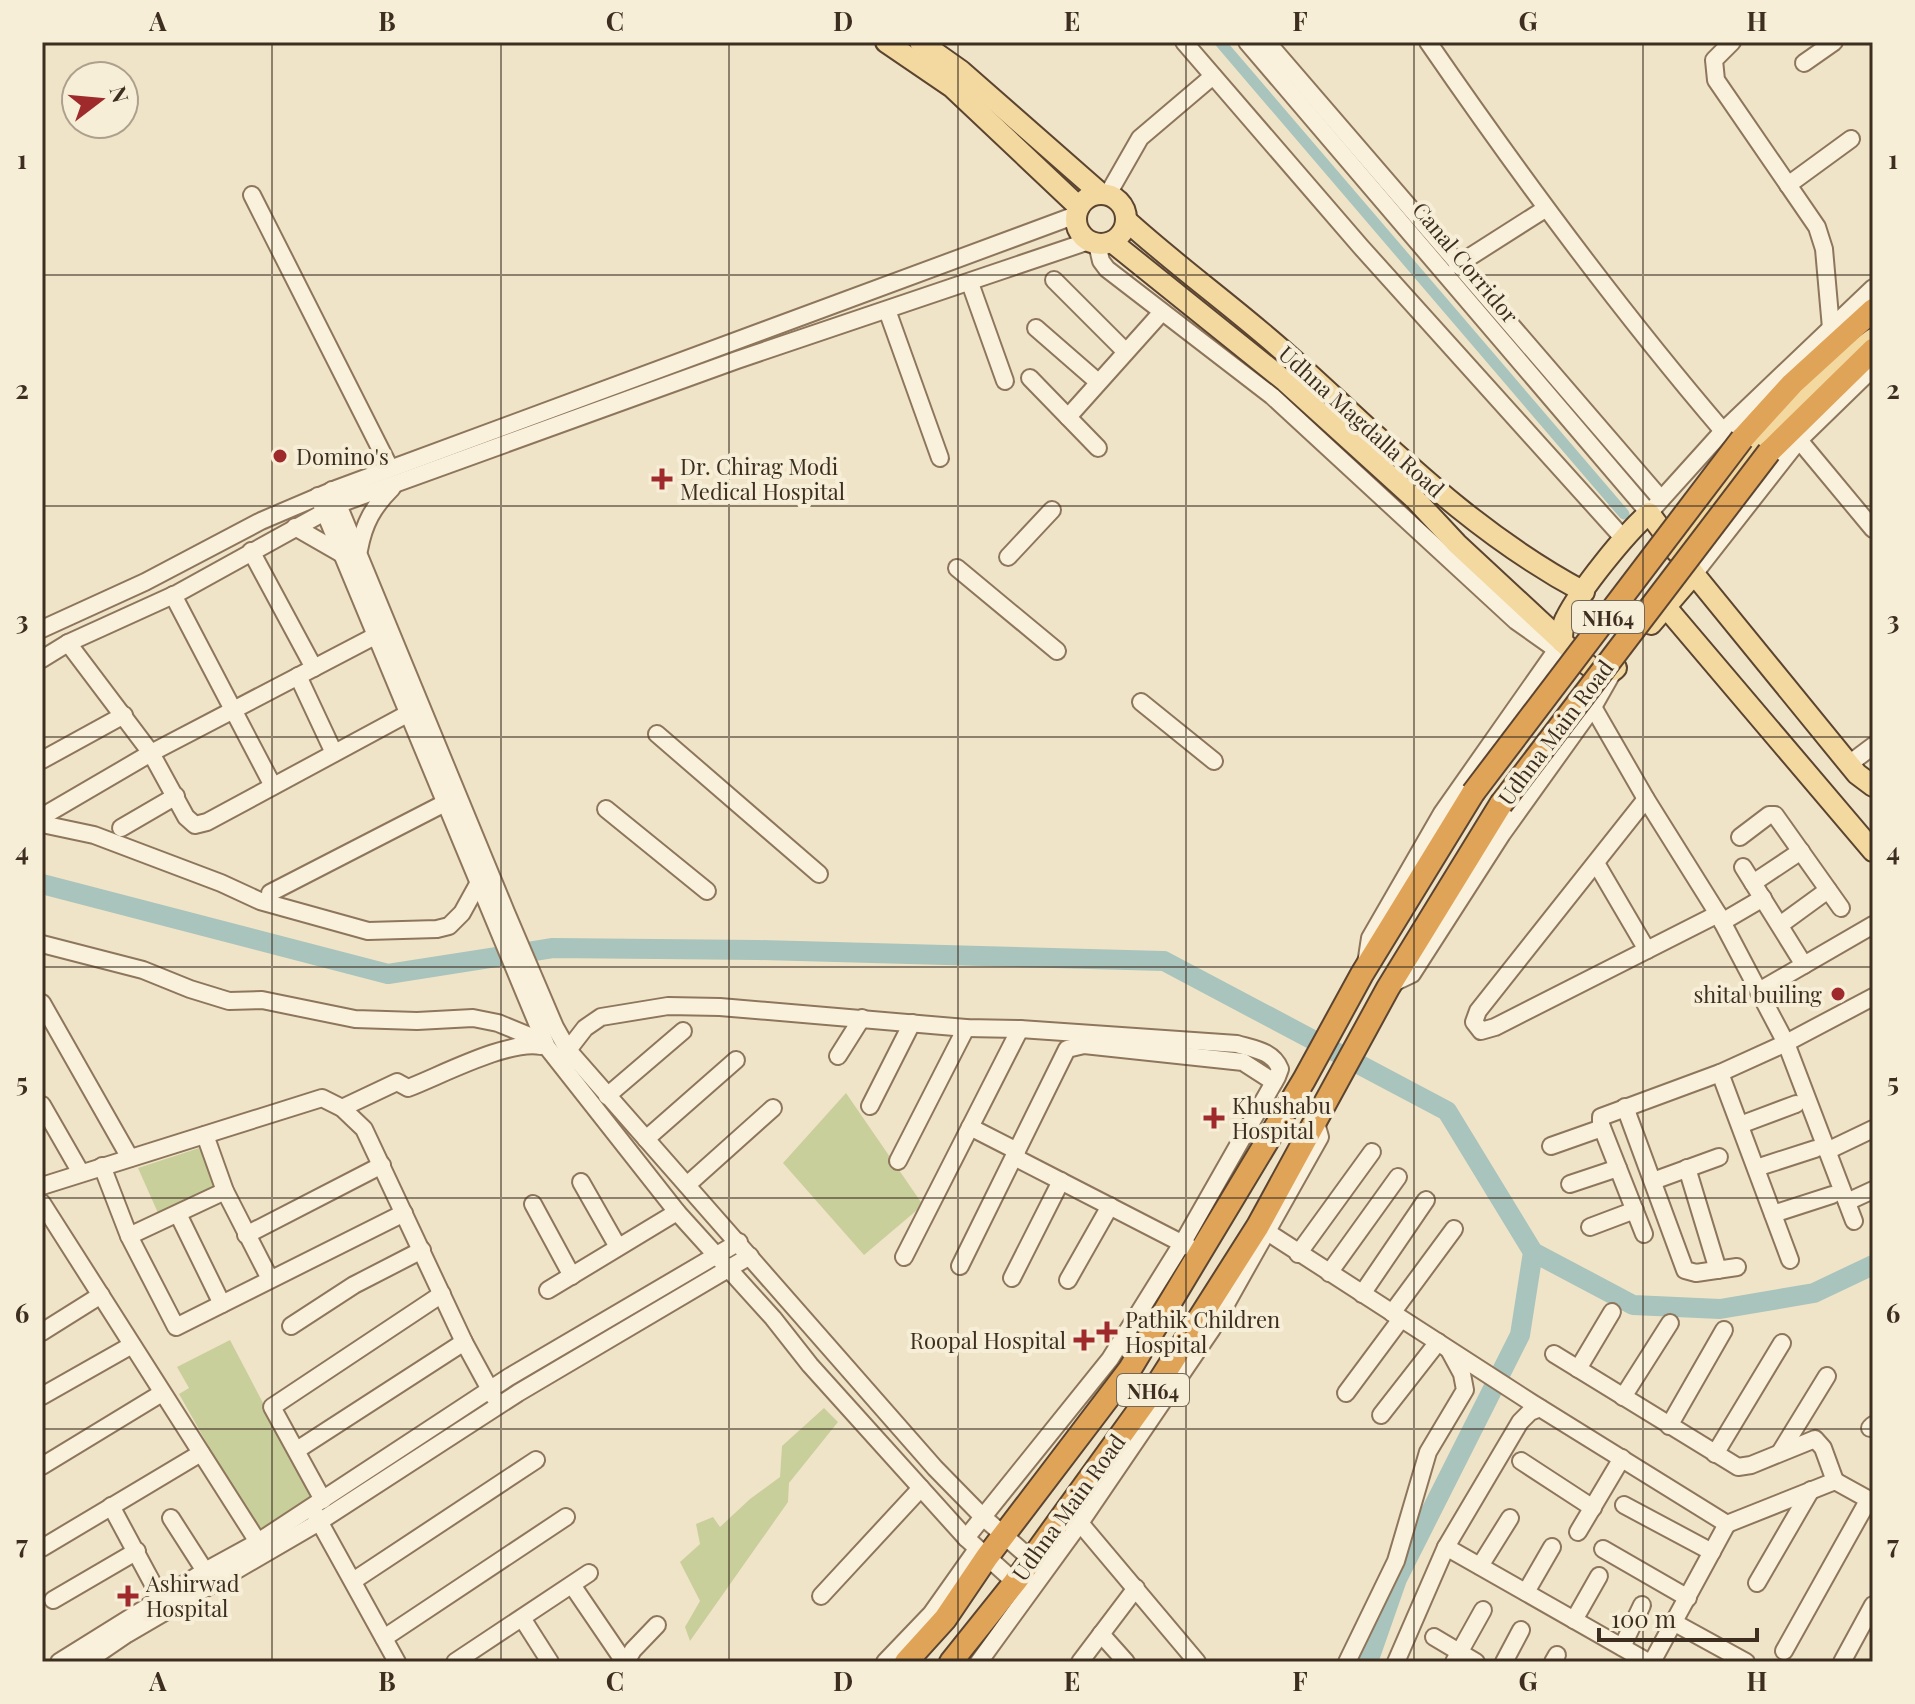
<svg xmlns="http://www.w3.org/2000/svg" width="1915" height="1704" viewBox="0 0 1915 1704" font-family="'Playfair Display',serif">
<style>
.green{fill:#c9cf9b}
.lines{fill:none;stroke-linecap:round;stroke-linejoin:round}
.canal{stroke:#a9c4bc;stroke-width:11}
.river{stroke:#a9c4bc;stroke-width:20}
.minor-casing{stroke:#8d765c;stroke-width:20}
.major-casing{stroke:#5b4430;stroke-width:24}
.highway-casing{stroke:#5b4430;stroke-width:26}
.minor{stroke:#faf1dc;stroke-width:16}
.major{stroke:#f3d9a0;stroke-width:20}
.highway{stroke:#e0a458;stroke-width:22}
.highway-bridge-casing{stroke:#5b4430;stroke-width:26;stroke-linecap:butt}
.highway-bridge{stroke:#e0a458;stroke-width:22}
.grid{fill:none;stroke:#3d2e20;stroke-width:2;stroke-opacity:0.55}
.poi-dot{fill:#9e2a2b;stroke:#f7eed8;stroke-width:3}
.labels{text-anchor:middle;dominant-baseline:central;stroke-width:8;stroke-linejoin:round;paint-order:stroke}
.shield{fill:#f7eed8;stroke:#756857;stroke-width:2}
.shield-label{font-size:20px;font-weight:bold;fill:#3d2e20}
.street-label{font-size:22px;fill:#3d2e20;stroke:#f7eed8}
.poi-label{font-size:22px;fill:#3d2e20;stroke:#f7eed8;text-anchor:start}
.neatline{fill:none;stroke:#3d2e20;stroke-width:3}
.grid-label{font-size:26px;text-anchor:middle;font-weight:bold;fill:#3d2e20}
</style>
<rect width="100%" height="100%" fill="#f0e4c8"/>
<g class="green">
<polygon points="846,1093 923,1205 864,1255 783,1163"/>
<polygon points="199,1148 220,1185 158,1213 138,1168"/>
<polygon points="230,1340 313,1498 260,1537 179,1394 189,1388 177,1367"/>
<polygon points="824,1408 838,1422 789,1483 788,1502 690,1641 685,1627 700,1601 680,1562 700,1544 696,1524 713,1517 720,1527 750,1499 780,1477 782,1446"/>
</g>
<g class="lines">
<polyline class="canal" points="1220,42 1624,514"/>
<g class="river">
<polyline points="42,884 388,974 553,948 758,950 1164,961 1447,1111 1533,1252 1520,1335 1397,1579 1368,1662"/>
<polyline points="1533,1252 1633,1305 1720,1309 1814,1293 1873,1265"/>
</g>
<g class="minor-casing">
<g id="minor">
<polyline points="1184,42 1361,247 1624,539"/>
<polyline points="1247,42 1649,513 1723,431 1873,288"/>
<polyline points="1267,42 1661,499"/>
<path d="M1428 42C1521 177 1616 306 1723 431"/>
<polyline points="1732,42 1714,60 1716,80 1817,227 1824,249 1831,328"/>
<polyline points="1804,63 1834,42"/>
<polyline points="1788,185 1851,139"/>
<polyline points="1108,194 1140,138 1213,76"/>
<polyline points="252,195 390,468"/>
<polyline points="1097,244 1101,261 1107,269 1272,396 1516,621 1557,650"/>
<polyline points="1457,265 1545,209"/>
<polyline points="1054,280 1124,350"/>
<polyline points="970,283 1005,381"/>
<polyline points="887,310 940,458"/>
<polyline points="1036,328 1098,382"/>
<polyline points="1030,378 1098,448"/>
<polyline points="1068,417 1162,312"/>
<polyline points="1799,440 1873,529"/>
<polyline points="332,490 506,912 555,1027 568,1050 935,1468 983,1517 1031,1559"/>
<polyline points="318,496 547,1047 677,1212 773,1318 810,1365 966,1538 1015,1582"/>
<polyline points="295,527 342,554"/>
<path d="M359 550C364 523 373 507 392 488"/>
<polyline points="251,551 314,668"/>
<polyline points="1008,557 1052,510"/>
<polyline points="957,568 1057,651"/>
<polyline points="1694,574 1799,440 1873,368"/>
<polyline points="173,595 273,786"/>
<polyline points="42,629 145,582 261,521 336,489 1076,215"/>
<polyline points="68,643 151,753 186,817 195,825 207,822 409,713"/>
<polyline points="42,659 68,643 178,593 339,504 737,360 1089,241"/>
<polyline points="298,676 334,753"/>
<polyline points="1141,702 1214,761"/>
<polyline points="1593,707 1646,799 1718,914 1786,1043 1854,1221"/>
<polyline points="657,734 819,874"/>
<polyline points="42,760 124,715"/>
<polyline points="1849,764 1873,746"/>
<polyline points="1646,799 1478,1011 1474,1022 1481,1031 1495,1027 1718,914"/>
<polyline points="606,809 707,891"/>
<polyline points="50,812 151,753 375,636"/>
<polyline points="42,824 94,835 221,883 260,901 368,931 437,929 449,926 462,913 478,884"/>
<polyline points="121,828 176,796"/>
<polyline points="1740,837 1769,815 1775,815 1841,908"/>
<polyline points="1596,863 1647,950"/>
<polyline points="1743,867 1804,965"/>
<polyline points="1753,883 1801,851"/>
<polyline points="270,893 445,803"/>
<polyline points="1722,922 1763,898"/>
<polyline points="1780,925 1828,890"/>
<polyline points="42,944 143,970 190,989 229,1001 262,1000 355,1019 417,1021 473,1018 498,1023 544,1042"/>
<polyline points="1366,964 1370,938 1442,813 1562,642"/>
<polyline points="1391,984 1412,974 1502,834 1593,707 1614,670"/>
<polyline points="1759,991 1873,925"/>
<polyline points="42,1003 130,1158"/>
<path d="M568 1050 585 1028 601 1017 668 1006 720 1007 966 1028 1020 1029 1237 1044C1254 1049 1273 1051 1280 1069L1277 1077 1186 1237 1110 1359 966 1538"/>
<polyline points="838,1056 862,1018"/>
<polyline points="1720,1073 1790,1260"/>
<polyline points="607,1096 683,1031"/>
<polyline points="42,1105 81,1173"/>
<polyline points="870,1106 912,1023"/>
<polyline points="1625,1107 1685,1270 1696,1273 1737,1267"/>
<path d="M342 1108 397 1082 408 1088C442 1075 507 1040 541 1046"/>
<polyline points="1740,1125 1796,1104"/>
<polyline points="970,1127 1017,1151"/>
<polyline points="205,1135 225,1191 270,1279"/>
<polyline points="646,1139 736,1060"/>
<polyline points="1551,1146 1602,1128"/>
<polyline points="1827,1151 1873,1129"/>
<polyline points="1014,1157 1191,1248"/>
<polyline points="898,1161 966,1028"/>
<polyline points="102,1166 129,1236 176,1327 404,1213"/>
<polyline points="1687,1168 1718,1270"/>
<polyline points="1756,1168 1815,1149"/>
<polyline points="1653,1181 1719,1157"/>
<polyline points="581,1182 618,1247"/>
<polyline points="1570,1184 1618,1168"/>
<polyline points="687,1185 773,1108"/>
<polyline points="42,1186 322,1098 342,1108 364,1129 464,1342 494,1397"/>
<polyline points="1847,1202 1873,1190"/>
<polyline points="42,1203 258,1542"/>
<polyline points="533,1204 572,1276"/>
<polyline points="178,1214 222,1304"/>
<polyline points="1773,1214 1832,1195"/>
<polyline points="1258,1226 1532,1403 1727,1524 1835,1481 1873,1502"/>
<polyline points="1590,1227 1635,1210"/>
<polyline points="1644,1234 1601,1125 1601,1117 1720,1073 1786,1043 1873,997"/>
<polyline points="246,1235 382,1165"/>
<polyline points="129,1236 225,1191"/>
<polyline points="1298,1254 1372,1152"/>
<polyline points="904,1257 1020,1029"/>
<polyline points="960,1266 1067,1049 1084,1045 1243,1062 1274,1082"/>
<polyline points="1329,1273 1398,1177"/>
<polyline points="1012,1278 1061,1181"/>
<polyline points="1068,1280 1110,1206"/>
<polyline points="548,1290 677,1212"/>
<polyline points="1362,1294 1426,1200"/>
<polyline points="1392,1313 1454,1229"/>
<polyline points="291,1326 354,1285 422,1250"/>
<polyline points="42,1332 101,1295"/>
<polyline points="1554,1354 1738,1467 1751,1465 1815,1439 1823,1448 1835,1481"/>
<polyline points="1578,1369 1612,1312"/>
<polyline points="1346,1393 1401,1319"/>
<polyline points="42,1396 132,1345"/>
<polyline points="1623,1397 1670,1323"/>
<polyline points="1381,1415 1438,1342"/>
<polyline points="1669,1426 1724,1330"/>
<polyline points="1870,1428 1873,1425"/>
<polyline points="297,1450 464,1342"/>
<polyline points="1781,1451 1827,1376"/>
<polyline points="1715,1454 1782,1343"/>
<polyline points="1521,1461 1593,1508"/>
<polyline points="42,1466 162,1393"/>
<polyline points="323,1500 272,1407 442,1294"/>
<polyline points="1624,1505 1712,1552"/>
<polyline points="111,1506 161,1599"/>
<polyline points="314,1512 397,1662"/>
<polyline points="171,1518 205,1571"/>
<polyline points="1080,1523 1197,1662"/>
<polyline points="1578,1532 1622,1458"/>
<polyline points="1446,1547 1648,1662"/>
<polyline points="42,1548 201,1453"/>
<polyline points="1603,1549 1688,1598"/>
<polyline points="1480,1566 1510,1518"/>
<polyline points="353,1581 536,1460"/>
<polyline points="1757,1583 1811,1490"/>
<polyline points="572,1585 621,1657 626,1660"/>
<polyline points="1526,1592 1552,1547"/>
<polyline points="821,1596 921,1488"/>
<polyline points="53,1600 137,1551"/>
<polyline points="522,1618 550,1662"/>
<polyline points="1574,1620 1599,1576"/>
<polyline points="1675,1623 1746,1662"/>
<polyline points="1101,1634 1126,1662"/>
<polyline points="1434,1637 1476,1662"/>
<polyline points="384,1638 566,1517"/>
<polyline points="1622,1647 1642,1605"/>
<polyline points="1784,1651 1869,1499"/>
<polyline points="59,1662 205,1571 258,1542 509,1377 739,1242"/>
<polyline points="86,1662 127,1634 319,1522 518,1393 750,1256"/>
<polyline points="455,1662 589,1573"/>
<polyline points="626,1662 633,1650 657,1625"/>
<polyline points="885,1662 931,1614 977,1549"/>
<polyline points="979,1662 1080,1523 1212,1329 1320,1137 1316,1123"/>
<polyline points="1080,1662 1136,1588"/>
<polyline points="1347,1662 1396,1561 1428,1452 1465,1390 1462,1374 1449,1350"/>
<polyline points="1396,1662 1446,1547 1520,1422 1530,1412 1540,1408"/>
<polyline points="1454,1662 1483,1610"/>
<polyline points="1504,1662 1521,1630"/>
<polyline points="1553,1662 1557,1655"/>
<polyline points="1652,1662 1727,1524"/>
<polyline points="1842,1662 1873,1605"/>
</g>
</g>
<g class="major-casing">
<g id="major">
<polyline points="886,42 952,87 1079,207"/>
<polyline points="920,42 961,71 1100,193"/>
<circle cx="1101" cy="219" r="25"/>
<path d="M1127 221C1180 269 1238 310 1290 357 1387 444 1468 530 1584 592"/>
<polyline points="1112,242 1285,381 1415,499 1457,544 1584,662 1593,669 1614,670 1616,668"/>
<polyline points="1676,551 1771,430 1839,364 1873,339"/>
<polyline points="1694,574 1857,774 1873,786"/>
<polyline points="1665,606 1873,851"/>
<path d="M1562 642C1562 634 1562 625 1566 618 1580 590 1625 534 1649 513L1694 574 1651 624"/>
</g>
</g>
<g class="highway-casing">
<g id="highway">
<polyline points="1742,439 1792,384 1873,310"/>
<polyline points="1769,452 1873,350"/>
<polyline points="906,1662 945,1619 987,1557 1130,1369 1304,1080 1362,974 1473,793"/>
<polyline points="951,1662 1015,1582 1157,1385 1258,1226 1388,988 1501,804"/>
</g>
</g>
<use href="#minor" class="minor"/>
<use href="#major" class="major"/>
<use href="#highway" class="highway"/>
<g class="highway-bridge-casing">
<g id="highway-bridge">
<polyline points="1473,793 1742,439"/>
<polyline points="1501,804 1769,452"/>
</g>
</g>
<use href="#highway-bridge" class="highway-bridge"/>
</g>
<path class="grid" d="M272 42V1662M501 42V1662M729 42V1662M958 42V1662M1186 42V1662M1414 42V1662M1643 42V1662M42 275H1873M42 506H1873M42 737H1873M42 967H1873M42 1198H1873M42 1429H1873"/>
<g class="poi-dot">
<circle cx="280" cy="456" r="8"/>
<path d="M658 467h8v8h8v8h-8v8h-8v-8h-8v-8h8z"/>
<circle cx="1838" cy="994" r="8"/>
<path d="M1210 1106h8v8h8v8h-8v8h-8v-8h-8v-8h8z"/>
<path d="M1103 1320h8v8h8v8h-8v8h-8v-8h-8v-8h8z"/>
<path d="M1080 1328h8v8h8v8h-8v8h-8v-8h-8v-8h8z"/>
<path d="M124 1584h8v8h8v8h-8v8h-8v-8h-8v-8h8z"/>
</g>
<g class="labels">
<g class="shield">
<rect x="1572" y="601" width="72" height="32" rx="6"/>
<rect x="1117" y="1374" width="72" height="32" rx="6"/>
</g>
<g class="shield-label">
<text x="1608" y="617">NH64</text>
<text x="1153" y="1390">NH64</text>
</g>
<g class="street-label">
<text transform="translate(1466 262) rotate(50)">Canal Corridor</text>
<text transform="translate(1362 421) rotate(42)">Udhna Magdalla Road</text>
<text transform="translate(1555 732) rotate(-53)">Udhna Main Road</text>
<text transform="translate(1068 1507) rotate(-54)">Udhna Main Road</text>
</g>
<g class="poi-label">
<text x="296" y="456">Domino's</text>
<text x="680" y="466">Dr. Chirag Modi<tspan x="680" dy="25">Medical Hospital</tspan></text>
<text x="1822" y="994" text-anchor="end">shital builing</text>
<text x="1232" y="1105">Khushabu<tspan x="1232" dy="25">Hospital</tspan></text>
<text x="1125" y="1319">Pathik Children<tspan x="1125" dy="25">Hospital</tspan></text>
<text x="1066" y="1340" text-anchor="end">Roopal Hospital</text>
<text x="146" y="1583">Ashirwad<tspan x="146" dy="25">Hospital</tspan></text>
</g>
</g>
<rect width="1915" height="1704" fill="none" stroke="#f7eed8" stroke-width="88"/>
<g transform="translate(100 100) rotate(74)"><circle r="38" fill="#f7eed8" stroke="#ada18e" stroke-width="2"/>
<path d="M0-6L14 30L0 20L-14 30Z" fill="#9e2a2b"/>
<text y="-12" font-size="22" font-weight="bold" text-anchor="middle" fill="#3d2e20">N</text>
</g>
<path d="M1599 1628v12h158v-12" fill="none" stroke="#3d2e20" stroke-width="4"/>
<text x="1611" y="1628" font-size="24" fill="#3d2e20" stroke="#f7eed8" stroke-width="6" paint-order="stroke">100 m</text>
<rect x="44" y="44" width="1827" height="1616" class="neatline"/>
<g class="grid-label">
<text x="158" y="31">A</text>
<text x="387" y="31">B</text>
<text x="615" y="31">C</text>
<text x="843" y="31">D</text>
<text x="1072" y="31">E</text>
<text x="1300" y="31">F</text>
<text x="1528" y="31">G</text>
<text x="1757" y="31">H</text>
<text x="22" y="169">1</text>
<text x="1893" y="169">1</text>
<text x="22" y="399">2</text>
<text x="1893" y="399">2</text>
<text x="22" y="630">3</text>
<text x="1893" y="630">3</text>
<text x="22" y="861">4</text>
<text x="1893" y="861">4</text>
<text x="22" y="1092">5</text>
<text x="1893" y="1092">5</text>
<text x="22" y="1323">6</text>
<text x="1893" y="1323">6</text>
<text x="22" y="1554">7</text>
<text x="1893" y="1554">7</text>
<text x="158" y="1691">A</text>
<text x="387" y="1691">B</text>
<text x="615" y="1691">C</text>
<text x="843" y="1691">D</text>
<text x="1072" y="1691">E</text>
<text x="1300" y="1691">F</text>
<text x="1528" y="1691">G</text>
<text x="1757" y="1691">H</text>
</g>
</svg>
